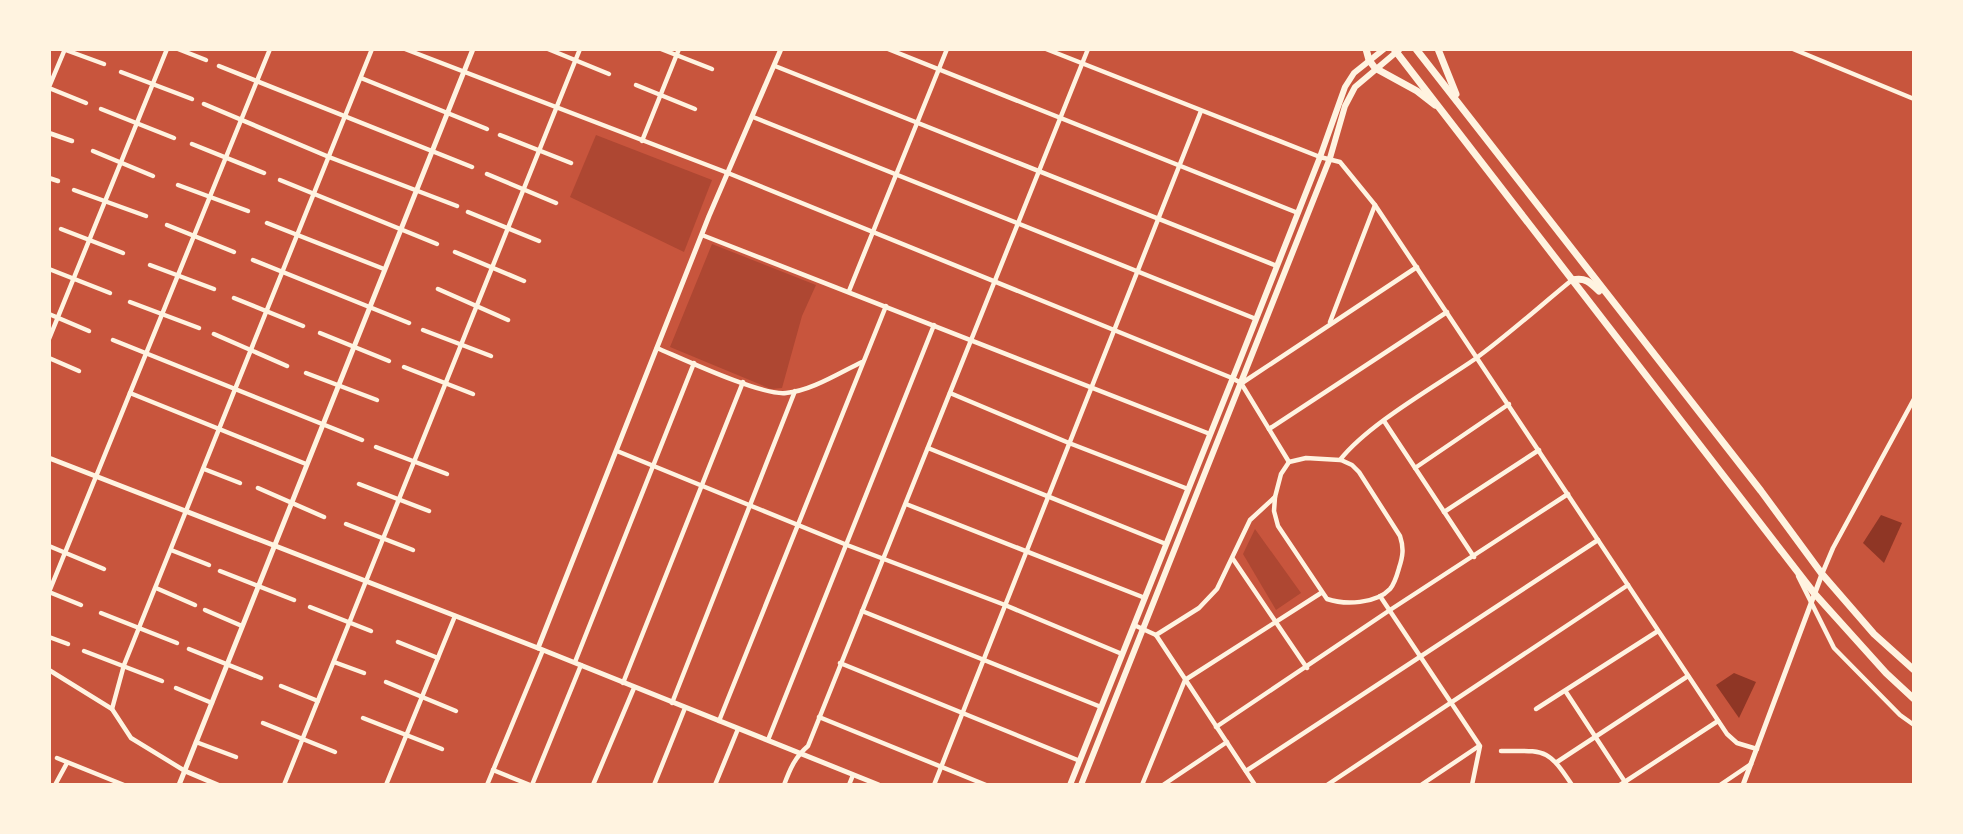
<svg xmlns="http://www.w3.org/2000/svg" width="1963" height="834" viewBox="0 0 1963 834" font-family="Helvetica,sans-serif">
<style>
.green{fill:#ae4732}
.water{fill:#8f3625}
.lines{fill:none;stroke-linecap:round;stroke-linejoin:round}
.minor{stroke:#fff3e0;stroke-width:4.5}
.tertiary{stroke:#fff3e0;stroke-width:5}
.secondary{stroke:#fff3e0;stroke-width:6}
.primary{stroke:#fff3e0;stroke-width:7}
</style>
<rect width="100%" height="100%" fill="#c8553d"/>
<g class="green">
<polygon points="596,135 712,180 684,252 570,197"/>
<polygon points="712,244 816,285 802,316 782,388 771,389 670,347"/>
<polygon points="1255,529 1301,593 1276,610 1243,554"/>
</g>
<g class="water">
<polygon points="1881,515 1902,523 1884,563 1863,543"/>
<polygon points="1734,673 1756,682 1739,718 1716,685"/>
</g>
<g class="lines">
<g class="minor">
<polyline points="63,49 104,64"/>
<polyline points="178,49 206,60"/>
<polyline points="405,49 728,173 1232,378 1241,383 1289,462"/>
<polyline points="548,49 609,74"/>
<polyline points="661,49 712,69"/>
<polyline points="888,49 1298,213"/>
<polyline points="1046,49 1320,157 1340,162 1375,205 1727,734 1737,743 1757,749"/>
<polyline points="1793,49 1914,99"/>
<polyline points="219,66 472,167"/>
<polyline points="775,66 1277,266"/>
<polyline points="121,72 192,99"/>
<polyline points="361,78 487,129"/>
<polyline points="636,85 695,109"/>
<polyline points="49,87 65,49"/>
<polyline points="49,88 86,103"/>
<polyline points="204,104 329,157 457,206"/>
<polyline points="101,109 174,138"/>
<polyline points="753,117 1256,319"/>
<polyline points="49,133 72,141"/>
<polyline points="500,135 571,163"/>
<polyline points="642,141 679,49"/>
<polyline points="192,144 264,173"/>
<polyline points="93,151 153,176"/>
<polyline points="487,174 556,203"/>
<polyline points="49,178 58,181"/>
<polyline points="280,180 437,244"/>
<polyline points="178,185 248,211"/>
<polyline points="74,190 146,216"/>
<polyline points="468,212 539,241"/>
<polyline points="267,223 384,269"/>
<polyline points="167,225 234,252"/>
<polyline points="61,229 123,253"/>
<polyline points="702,235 1210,434"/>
<polyline points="455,252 524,281"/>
<polyline points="253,260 409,323"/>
<polyline points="150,265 214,289"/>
<polyline points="49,269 110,293"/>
<polyline points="438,289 508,320"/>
<polyline points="849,291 947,49"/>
<polyline points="234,298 303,326"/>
<polyline points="130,302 199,328"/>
<polyline points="49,314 89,331"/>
<polyline points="1330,322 1375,205"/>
<polyline points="423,330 491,356"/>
<polyline points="320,333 389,361"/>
<polyline points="214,334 287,366"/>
<polyline points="49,339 167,49"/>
<polyline points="113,340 362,440"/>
<path d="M657 348C683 359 762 396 786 393 811 391 839 373 862 362"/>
<polyline points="49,358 79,371"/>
<polyline points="404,367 473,394"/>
<polyline points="306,373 377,400"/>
<polyline points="1242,383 1417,267"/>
<polyline points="130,393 306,464"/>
<polyline points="950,393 1069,443 1188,489"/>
<polyline points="1384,421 1474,557"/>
<polyline points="1269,429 1447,312"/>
<polyline points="376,447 447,474"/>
<polyline points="928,448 1166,544"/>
<polyline points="617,451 847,545 1005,605 1122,654"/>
<path d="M1289 462 1306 458 1340 460C1368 424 1436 386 1475 359 1508 335 1540 306 1572 280"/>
<polyline points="1415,468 1509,404"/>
<polyline points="204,469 240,483"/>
<polyline points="359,484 429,511"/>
<polyline points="258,488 324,517"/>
<path d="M1275 497 1274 511 1278 526 1327 599C1345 605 1376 604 1390 589 1395 583 1397 575 1399 568 1403 556 1404 548 1400 536L1359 472 1352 465 1341 460"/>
<polyline points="906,504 1145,598"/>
<polyline points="1444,512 1539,450"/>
<polyline points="346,524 413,550"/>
<polyline points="49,546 104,569"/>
<polyline points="171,550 209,565"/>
<polyline points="1233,559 1307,668"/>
<polyline points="220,571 294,600"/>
<polyline points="1822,574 1833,548 1914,399"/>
<polyline points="1798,576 1834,648 1900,715 1914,725"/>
<polyline points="156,588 195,605"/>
<polyline points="49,592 270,49"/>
<polyline points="49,592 81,605"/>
<polyline points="1380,596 1480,746 1472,785"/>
<polyline points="310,607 371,631"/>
<polyline points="205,610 242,626"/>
<polyline points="862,611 1101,707"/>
<polyline points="101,613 177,643"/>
<polyline points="1134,625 1156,635 1255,785"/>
<polyline points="1156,635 1199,608 1217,589 1250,520 1275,497 1281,474 1289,462"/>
<polyline points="49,637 68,644"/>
<polyline points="398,642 438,658"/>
<polyline points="189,649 261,678"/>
<polyline points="84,651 162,681"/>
<polyline points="334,662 364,673"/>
<polyline points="575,662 694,363"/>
<polyline points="840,663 1080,761"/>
<polyline points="49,670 112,709 131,738 185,771"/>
<polyline points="386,682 456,711"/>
<polyline points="623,683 743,382"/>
<polyline points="281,686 318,701"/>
<polyline points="176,688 212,703"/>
<polyline points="1566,692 1627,785"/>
<polyline points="672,703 795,391"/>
<polyline points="112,709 124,665 372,49"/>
<polyline points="1536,709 1658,631"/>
<polyline points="819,717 986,785"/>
<polyline points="363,718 442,749"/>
<polyline points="719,721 886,306"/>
<polyline points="263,723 335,752"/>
<polyline points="1216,727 1390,610 1568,494"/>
<polyline points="768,740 934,325"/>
<polyline points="196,742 236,757"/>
<path d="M1501 751C1545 751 1547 747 1572 785"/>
<polyline points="57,758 124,785"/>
<polyline points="1557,762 1688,676"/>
<polyline points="493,770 530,785"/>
<polyline points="1246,771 1598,540"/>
<polyline points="55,785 67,763"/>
<polyline points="284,785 580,49"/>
<polyline points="386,785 455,616"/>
<polyline points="487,785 543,650"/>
<polyline points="532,785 581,665"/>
<polyline points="593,785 634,688"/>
<polyline points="654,785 685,708"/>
<polyline points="715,785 738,729"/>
<path d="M784 785C790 769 795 757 808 746L1088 49"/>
<polyline points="849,785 853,775"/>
<polyline points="934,785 1201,111"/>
<polyline points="1142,785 1185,680 1321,593"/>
<polyline points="1163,785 1227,742"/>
<polyline points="1327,785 1628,585"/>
<polyline points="1421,785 1479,746"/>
<polyline points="1620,785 1718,721"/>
<polyline points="1720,785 1751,764"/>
</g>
<g class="tertiary">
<polyline points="49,458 543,650 879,785"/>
<polyline points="538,648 709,216 781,49"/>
<polyline points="185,771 218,785"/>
<polyline points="179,785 473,49"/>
<polyline points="1743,785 1822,574"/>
</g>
<g class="secondary">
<polyline points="1070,785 1240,360 1320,157 1345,87 1354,73 1384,49"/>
<polyline points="1081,785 1330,158 1345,106 1355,87 1400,49"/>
</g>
<g class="primary">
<polyline points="1366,49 1369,60 1375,68 1417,91 1435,105"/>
<polyline points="1394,49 1814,593 1886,673 1914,699"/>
<polyline points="1416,49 1761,491 1822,574 1874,634 1914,670"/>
<polyline points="1438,49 1456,94"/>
<path d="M1572 280C1585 277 1590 282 1599 291"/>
</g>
</g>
<rect width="1963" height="834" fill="none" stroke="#fff3e0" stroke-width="102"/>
</svg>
